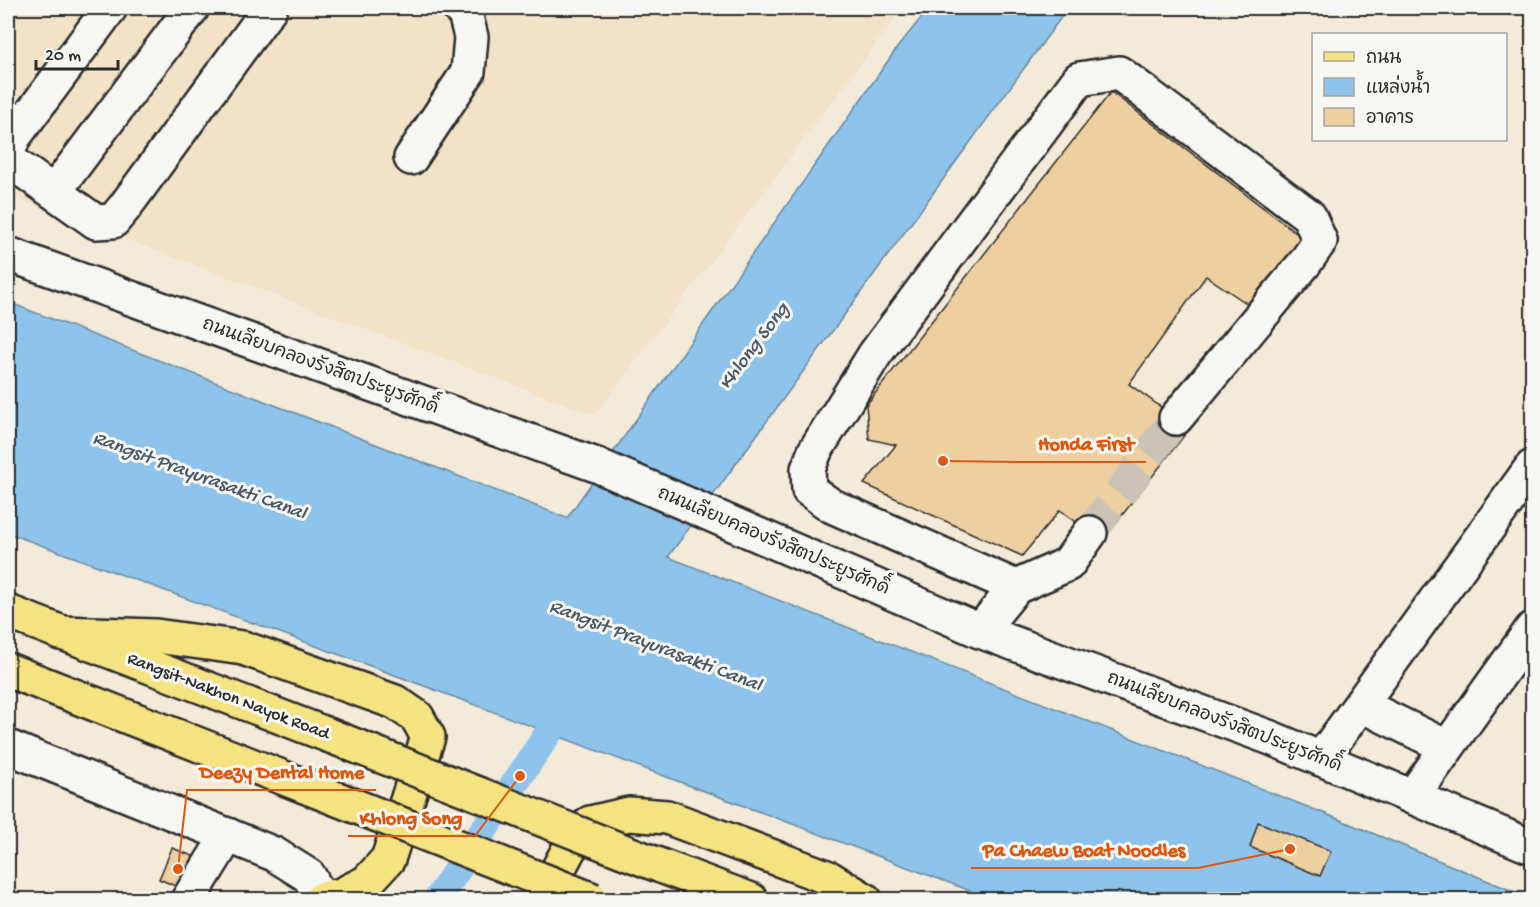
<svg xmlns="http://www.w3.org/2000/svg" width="1540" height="907" viewBox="0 0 1540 907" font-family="'Gochi Hand','Playpen Sans Thai',sans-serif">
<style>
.built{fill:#f1e2c8}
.water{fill:#8ec4ec;stroke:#66879f;stroke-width:1.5}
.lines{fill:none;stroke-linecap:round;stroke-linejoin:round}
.canal{stroke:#8ec4ec;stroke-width:28}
.building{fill:#edcfa0;stroke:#2b2b2b;stroke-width:1.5}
.minor-tunnel{stroke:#cbc4b6;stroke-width:33;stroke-dasharray:33 16;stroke-linecap:butt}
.minor-casing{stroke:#2b2b2b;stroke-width:38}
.major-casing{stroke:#2b2b2b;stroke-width:38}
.minor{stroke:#f6f6f2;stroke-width:33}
.major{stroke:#f5e382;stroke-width:33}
.major-bridge-casing{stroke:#2b2b2b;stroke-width:38;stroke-linecap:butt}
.major-bridge{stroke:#f5e382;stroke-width:33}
.labels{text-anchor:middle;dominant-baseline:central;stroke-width:6;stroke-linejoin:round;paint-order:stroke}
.street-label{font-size:18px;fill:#2b2b2b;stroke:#f6f6f2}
.water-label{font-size:20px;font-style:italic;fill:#495965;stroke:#f6f6f2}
.leader{fill:none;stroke:#df570e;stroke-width:2}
.callout-dot{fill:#df570e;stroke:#f6f6f2;stroke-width:2}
.callout-label{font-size:20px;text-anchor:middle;font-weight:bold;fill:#df570e;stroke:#f6f6f2;stroke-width:6;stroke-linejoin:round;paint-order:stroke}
</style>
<rect width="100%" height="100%" fill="#f3ead9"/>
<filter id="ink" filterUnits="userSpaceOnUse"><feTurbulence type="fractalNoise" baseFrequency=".0167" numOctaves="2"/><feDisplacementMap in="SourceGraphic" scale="12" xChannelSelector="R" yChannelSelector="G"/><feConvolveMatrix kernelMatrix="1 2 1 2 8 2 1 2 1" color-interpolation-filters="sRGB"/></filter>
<g filter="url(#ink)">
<polygon class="built" points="8,8 903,8 595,415 8,195"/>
<polygon class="water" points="929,8 1068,8 668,557 1331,816 1532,899 992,899 419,684 8,533 8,302 567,518 897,48"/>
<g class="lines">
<polyline class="canal" points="437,900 569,702"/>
</g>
<g class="building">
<polygon points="1111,92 1306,240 1255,309 1206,276 1129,384 1190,428 1102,541 1060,510 1022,556 864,484 896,445 869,439 866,405"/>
<polygon points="1258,822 1331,851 1320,876 1250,847"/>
<polygon points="172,848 198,858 185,890 159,879"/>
</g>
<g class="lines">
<polyline class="minor-tunnel" points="1090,533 1176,418"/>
<g class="minor-casing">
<g id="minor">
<polyline points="8,151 14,137 110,8"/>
<polyline points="8,153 14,164 96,222 113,221 124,208 270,8"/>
<polyline points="411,158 468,72 471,37 465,13 459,8"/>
<polyline points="54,192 192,8"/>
<polyline points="8,254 599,466 980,631 1271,738 1532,847"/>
<polyline points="1016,587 832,506 809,490 808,469 815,451 875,354 1079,79 1119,73 1309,216 1320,241 1304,264 1176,418"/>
<polyline points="980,631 1016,587 1068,564 1090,533"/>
<polyline points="1361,705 1447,747"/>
<polyline points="8,747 274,854 309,876 322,900"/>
<polyline points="1321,759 1532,467"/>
<polyline points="1412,797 1532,629"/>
<polyline points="188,900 228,835"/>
</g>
</g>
<g class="major-casing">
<g id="major">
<polyline points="8,612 328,735"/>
<polyline points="60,633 156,636 243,648 395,702 417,717 428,737 388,859 367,882 341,895 322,899"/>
<polyline points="8,670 312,789"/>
<polyline points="661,866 751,900"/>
<polyline points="542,900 569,849 590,823 629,814 667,817 829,878 865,900"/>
</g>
</g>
<use href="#minor" class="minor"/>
<use href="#major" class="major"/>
<g class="major-bridge-casing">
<g id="major-bridge">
<polyline points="328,735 661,866"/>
<polyline points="312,789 593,900"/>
</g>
</g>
<use href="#major-bridge" class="major-bridge"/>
</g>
</g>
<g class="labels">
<g class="street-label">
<text transform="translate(320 367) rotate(20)">ถนนเลียบคลองรังสิตประยูรศักดิ์</text>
<text transform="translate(773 542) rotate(23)">ถนนเลียบคลองรังสิตประยูรศักดิ์</text>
<text transform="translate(228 697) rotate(21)">Rangsit-Nakhon Nayok Road</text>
<text transform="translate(1224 723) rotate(21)">ถนนเลียบคลองรังสิตประยูรศักดิ์</text>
</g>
<g class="water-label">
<text transform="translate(755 347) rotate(-53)">Khlong Song</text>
<text transform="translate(199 477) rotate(20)">Rangsit Prayurasakti Canal</text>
<text transform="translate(655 647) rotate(21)">Rangsit Prayurasakti Canal</text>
</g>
</g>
<path class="leader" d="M943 461L1026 462H1146M178 869L187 790H376M520 776L475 836H348M1290 849L1198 868H971"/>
<g class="callout-dot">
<circle cx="943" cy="461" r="6"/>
<circle cx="178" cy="869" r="6"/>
<circle cx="520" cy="776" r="6"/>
<circle cx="1290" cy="849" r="6"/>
</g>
<g class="callout-label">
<text x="1086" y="450">Honda First</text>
<text x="282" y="778">Deezy Dental Home</text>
<text x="411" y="824">Khlong Song</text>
<text x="1084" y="856">Pa Chaew Boat Noodles</text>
</g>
<rect width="1540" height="907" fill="none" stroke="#f6f6f2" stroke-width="30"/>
<rect x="15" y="15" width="1510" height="877" fill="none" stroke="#2b2b2b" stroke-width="2" filter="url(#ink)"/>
<rect x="1312" y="33" width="195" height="108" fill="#f6f6f2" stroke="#a5a5a2" stroke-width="1.5"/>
<rect x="1324" y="52" width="30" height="9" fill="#f5e382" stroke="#a5a5a2" stroke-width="1.5"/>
<text x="1366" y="63" font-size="18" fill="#2b2b2b">ถนน</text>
<rect x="1324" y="78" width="30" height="18" fill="#8ec4ec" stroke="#a5a5a2" stroke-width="1.5"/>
<text x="1366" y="93" font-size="18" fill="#2b2b2b">แหล่งน้ำ</text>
<rect x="1324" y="108" width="30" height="18" fill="#edcfa0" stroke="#a5a5a2" stroke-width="1.5"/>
<text x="1366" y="123" font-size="18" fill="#2b2b2b">อาคาร</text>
<path d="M36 60v9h82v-9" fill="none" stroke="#2b2b2b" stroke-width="3"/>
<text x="45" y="60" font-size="18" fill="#2b2b2b" stroke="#f6f6f2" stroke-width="4.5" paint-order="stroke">20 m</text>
</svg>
